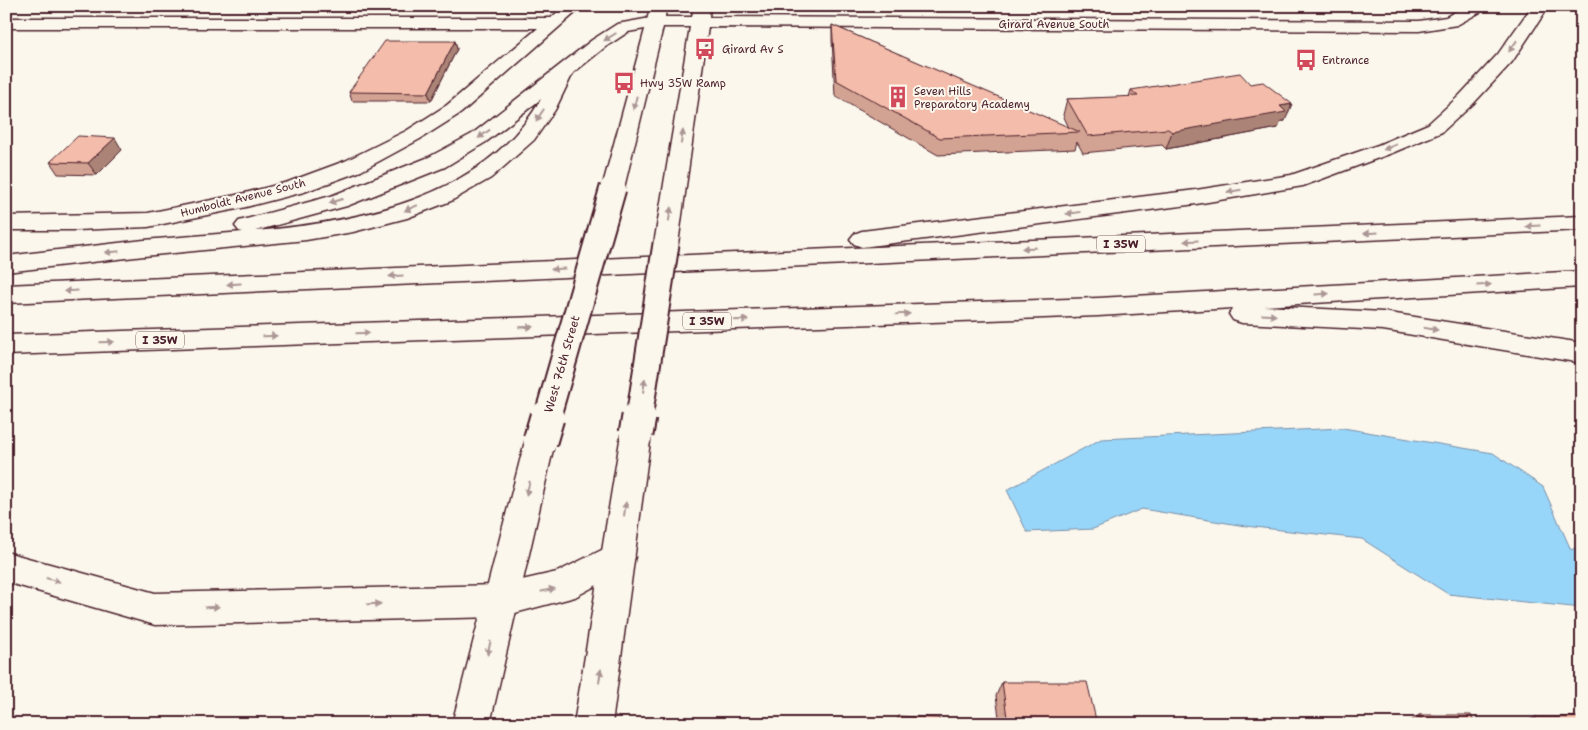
<svg xmlns="http://www.w3.org/2000/svg" width="1588" height="730" viewBox="0 0 1588 730" font-family="'Shantell Sans',sans-serif">
<style>
.water{fill:#98d6f9;stroke:#798da7}
.lines{fill:none;stroke-linecap:round;stroke-linejoin:round}
.minor-casing{stroke:#4a1f2b;stroke-width:3}
.highway-casing{stroke:#4a1f2b;stroke-width:3}
.minor{fill:#fbf7ec;fill-rule:evenodd}
.highway{fill:#fbf7ec;fill-rule:evenodd}
.minor-bridge-far1-casing{stroke:#4a1f2b;stroke-width:29;stroke-linecap:butt}
.minor-bridge-casing{stroke:#4a1f2b;stroke-width:37;stroke-linecap:butt}
.minor-bridge-far1{stroke:#fbf7ec;stroke-width:25}
.minor-bridge{stroke:#fbf7ec;stroke-width:33}
.wall{fill:#d2a292;stroke:#4a1f2b}
.shaded-wall{fill:#ab8477;stroke:#4a1f2b}
.building{fill:#f4bcaa;stroke:#4a1f2b}
.oneway{fill:#ab9695}
.labels{text-anchor:middle;dominant-baseline:central;stroke-width:4;stroke-linejoin:round;paint-order:stroke}
.far-street-label{font-size:11px;fill:#4a1f2b;stroke:#fbf7ec}
.far-poi-label{font-size:11px;fill:#4a1f2b;stroke:#fbf7ec;text-anchor:start}
.shield{fill:#fbf7ec;stroke:#7f6065;stroke-width:1}
.shield-label{font-size:11px;font-weight:bold;fill:#4a1f2b}
.street-label{font-size:12px;fill:#4a1f2b;stroke:#fbf7ec}
</style>
<rect width="100%" height="100%" fill="#fbf7ec"/>
<filter id="ink" filterUnits="userSpaceOnUse"><feTurbulence type="fractalNoise" baseFrequency=".02" numOctaves="2"/><feDisplacementMap in="SourceGraphic" scale="10" xChannelSelector="R" yChannelSelector="G"/><feConvolveMatrix kernelMatrix="1 2 1 2 8 2 1 2 1" color-interpolation-filters="sRGB"/></filter>
<g filter="url(#ink)">
<polygon class="water" points="1343,428 1493,453 1543,487 1571,550 1582,545 1582,608 1448,594 1362,539 1245,526 1142,509 1093,529 1027,532 1007,490 1101,439"/>
<g class="lines">
<g class="minor-casing">
<g id="minor">
<polygon points="564,6 583,6 461,113 420,139 361,171 304,192 242,208 148,227 76,230 6,230 6,216 148,213 241,194 288,182 345,161 406,131 447,105 538,28 6,28 6,18 551,18"/>
<polygon points="650,6 666,6 665,17 692,17 694,6 710,6 709,17 1419,21 1446,17 1465,6 1486,6 1484,10 1457,25 1419,31 708,27 678,244 674,249 666,252 658,249 654,244 690,27 663,27 624,188 621,193 613,195 605,193 602,188 647,22"/>
<polygon points="636,422 646,426 651,434 612,724 574,724 621,434 626,426"/>
<polygon points="540,429 551,433 555,441 490,724 452,724 525,441 529,433"/>
</g>
</g>
<g class="highway-casing">
<g id="highway">
<polygon points="1532,6 1549,6 1512,62 1473,104 1442,132 1392,153 1303,186 1196,204 862,247 854,244 850,239 854,234 862,231 1196,190 1291,175 1378,145 1428,124 1459,96 1498,54"/>
<path d="M656 17 662 18 665 22 662 26 628 32 604 48 573 73 555 110 534 140 491 178 451 201 407 218 353 232 306 240 144 256 6 272V256L144 240 243 232 239 231 235 226 239 221 331 196 429 157 472 134 592 40 617 24ZM541 99C485 198 359 222 255 231L347 206 445 167 486 142Z"/>
<polygon points="1582,216 1582,230 6,303 6,285"/>
<polygon points="1582,271 1582,287 1264,306 1383,312 1582,343 1582,363 1383,330 1242,323 1233,320 1229,314 1233,308 1098,316 6,355 6,335 1098,298"/>
<polygon points="618,542 630,547 635,557 630,567 575,597 500,617 155,625 6,582 6,552 155,593 500,585 557,572"/>
</g>
</g>
<use href="#minor" class="minor"/>
<use href="#highway" class="highway"/>
<g class="minor-bridge-far1-casing">
<g id="minor-bridge-far1">
<polyline points="547,418 613,188"/>
<polyline points="639,418 666,244"/>
</g>
</g>
<g class="minor-bridge-casing">
<g id="minor-bridge">
<polyline points="636,434 639,417"/>
<polyline points="540,441 547,417"/>
</g>
</g>
<use href="#minor-bridge-far1" class="minor-bridge-far1"/>
<use href="#minor-bridge" class="minor-bridge"/>
</g>
<g class="wall">
<polygon points="832,25 1069,128 1063,115 1067,99 1129,97 1131,90 1285,121 1281,121 1278,128 1166,149 1162,145 1083,153 1077,142 1075,149 938,155 835,96 832,40"/>
<polygon points="455,41 457,49 431,101 352,101 349,92"/>
<polygon points="122,150 97,175 58,174 50,162"/>
<polygon points="1002,682 1097,724 1000,724 996,696"/>
<polygon points="1419,715 1475,724 1407,724"/>
<polygon points="1535,717 1582,724 1523,724"/>
</g>
<g class="shaded-wall">
<polygon points="455,41 457,49 431,101 428,93"/>
<polygon points="1292,104 1285,121 1281,121 1278,128 1166,149 1172,132 1280,106"/>
<polygon points="115,138 122,150 97,175 88,163"/>
</g>
<g class="building">
<polygon points="832,25 1080,132 940,138 836,80"/>
<polygon points="385,41 455,41 428,93 349,92"/>
<polygon points="1240,73 1250,84 1263,82 1292,104 1280,106 1286,112 1172,132 1168,129 1088,136 1067,99 1138,96 1131,90"/>
<polygon points="78,136 115,138 88,163 50,162"/>
<polygon points="1002,682 1087,682 1097,724 1008,724"/>
<polygon points="1419,715 1471,715 1475,724 1424,724"/>
<polygon points="898,716 939,718 940,724 898,724"/>
<polygon points="1535,717 1582,717 1582,724 1539,724"/>
</g>
<defs><path id="oneway-solid" d="M-6-.8H1V-3.2L6.5 0L1 3.2V.8H-6Z" transform="scale(1.25)"/></defs>
<g class="oneway">
<use href="#oneway-solid" transform="translate(610 37) rotate(148)"/>
<use href="#oneway-solid" transform="translate(1513 46) rotate(125)"/>
<use href="#oneway-solid" transform="translate(635 103) rotate(104)"/>
<use href="#oneway-solid" transform="translate(540 115) rotate(123)"/>
<use href="#oneway-solid" transform="translate(484 134) rotate(144)"/>
<use href="#oneway-solid" transform="translate(682 137) rotate(-81)"/>
<use href="#oneway-solid" transform="translate(1390 147) rotate(157)"/>
<use href="#oneway-solid" transform="translate(1234 191) rotate(171)"/>
<use href="#oneway-solid" transform="translate(336 201) rotate(162)"/>
<use href="#oneway-solid" transform="translate(411 208) rotate(157)"/>
<use href="#oneway-solid" transform="translate(1073 213) rotate(173)"/>
<use href="#oneway-solid" transform="translate(670 214) rotate(-81)"/>
<use href="#oneway-solid" transform="translate(1533 226) rotate(177)"/>
<use href="#oneway-solid" transform="translate(1371 233) rotate(177)"/>
<use href="#oneway-solid" transform="translate(1191 241) rotate(177)"/>
<use href="#oneway-solid" transform="translate(1029 248) rotate(177)"/>
<use href="#oneway-solid" transform="translate(112 252) rotate(174)"/>
<use href="#oneway-solid" transform="translate(558 269) rotate(177)"/>
<use href="#oneway-solid" transform="translate(396 276) rotate(177)"/>
<use href="#oneway-solid" transform="translate(234 284) rotate(177)"/>
<use href="#oneway-solid" transform="translate(1484 285) rotate(-3)"/>
<use href="#oneway-solid" transform="translate(71 291) rotate(177)"/>
<use href="#oneway-solid" transform="translate(1322 294) rotate(-3)"/>
<use href="#oneway-solid" transform="translate(903 314) rotate(-2)"/>
<use href="#oneway-solid" transform="translate(1269 315) rotate(3)"/>
<use href="#oneway-solid" transform="translate(741 320) rotate(-2)"/>
<use href="#oneway-solid" transform="translate(526 327) rotate(-2)"/>
<use href="#oneway-solid" transform="translate(1431 329) rotate(9)"/>
<use href="#oneway-solid" transform="translate(363 333) rotate(-2)"/>
<use href="#oneway-solid" transform="translate(270 336) rotate(-2)"/>
<use href="#oneway-solid" transform="translate(107 342) rotate(-2)"/>
<use href="#oneway-solid" transform="translate(644 386) rotate(-81)"/>
<use href="#oneway-solid" transform="translate(528 488) rotate(104)"/>
<use href="#oneway-solid" transform="translate(625 509) rotate(-82)"/>
<use href="#oneway-solid" transform="translate(53 580) rotate(16)"/>
<use href="#oneway-solid" transform="translate(548 590) rotate(-13)"/>
<use href="#oneway-solid" transform="translate(374 604) rotate(-1)"/>
<use href="#oneway-solid" transform="translate(212 607) rotate(-1)"/>
<use href="#oneway-solid" transform="translate(489 648) rotate(103)"/>
<use href="#oneway-solid" transform="translate(600 676) rotate(-82)"/>
</g>
</g>
<defs>
<g id="bus-bare" transform="scale(1.725)"><path d="M-5-6H5V4H4V6H2V4H-2V6H-4V4H-5ZM-3.5-4V0h7V-4ZM-3.5 1.2v1.5H-2V1.2ZM2 1.2v1.5H3.5V1.2Z" fill="#d1495b" stroke="#fbf7ec" stroke-width="2.5" paint-order="stroke"/></g>
<g id="building-bare" transform="scale(1.725)"><path d="M-4-6H4V6H1V3H-1V6H-4ZM-2.5-4.3h1.7v1.8h-1.7ZM.8-4.3h1.7v1.8H.8ZM-2.5-1h1.7V.8h-1.7ZM.8-1h1.7V.8H.8Z" fill="#d1495b" stroke="#fbf7ec" stroke-width="2.5" paint-order="stroke"/></g>
</defs>
<g fill-rule="evenodd">
<use href="#bus-bare" x="705" y="49"/>
<use href="#bus-bare" x="1306" y="60"/>
<use href="#bus-bare" x="624" y="83"/>
<use href="#building-bare" x="898" y="97"/>
</g>
<g class="labels">
<g class="far-street-label">
<text x="1054" y="24">Girard Avenue South</text>
<text transform="translate(243 198) rotate(-14)">Humboldt Avenue South</text>
</g>
<g class="far-poi-label">
<text x="722" y="49">Girard Av S</text>
<text x="1322" y="60">Entrance</text>
<text x="640" y="83">Hwy 35W Ramp</text>
<text x="914" y="91">Seven Hills<tspan x="914" dy="13">Preparatory Academy</tspan></text>
</g>
<g class="shield">
<rect x="1097" y="235.5" width="48" height="17" rx="4"/>
<rect x="683" y="312.5" width="48" height="17" rx="4"/>
<rect x="136" y="331.5" width="48" height="17" rx="4"/>
</g>
<g class="shield-label">
<text x="1121" y="244">I 35W</text>
<text x="707" y="321">I 35W</text>
<text x="160" y="340">I 35W</text>
</g>
<g class="street-label">
<text transform="translate(562 364) rotate(-74)">West 76th Street</text>
</g>
</g>
<rect width="1588" height="730" fill="none" stroke="#fbf7ec" stroke-width="25"/>
<rect x="12" y="12" width="1563" height="705" fill="none" stroke="#4a1f2b" stroke-width="2" filter="url(#ink)"/>
</svg>
